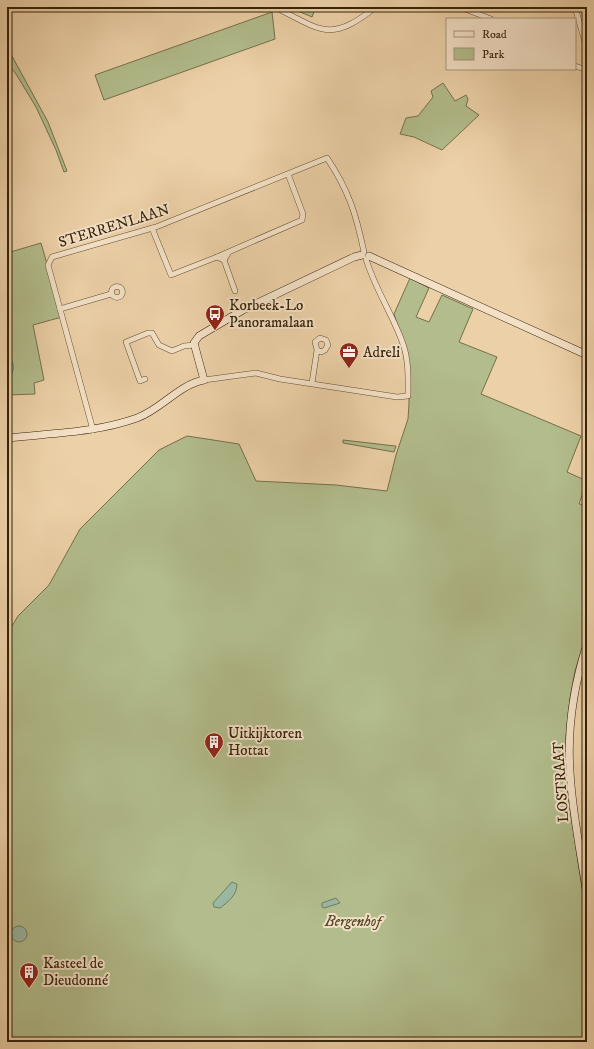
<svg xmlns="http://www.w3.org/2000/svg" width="594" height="1049" viewBox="0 0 594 1049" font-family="'IM FELL DW Pica',serif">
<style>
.green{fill:#b2bc8c;stroke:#74704b}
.water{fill:#9ab7a2;stroke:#727c65}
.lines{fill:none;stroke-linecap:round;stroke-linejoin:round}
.street-casing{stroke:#634e31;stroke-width:6}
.secondary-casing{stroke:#35230a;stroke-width:8}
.street{stroke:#f3e0c6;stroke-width:5}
.secondary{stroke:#f3e0c6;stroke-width:7}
.labels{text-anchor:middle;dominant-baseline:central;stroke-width:4;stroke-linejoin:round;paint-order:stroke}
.street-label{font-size:15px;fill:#35230a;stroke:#f3e0c6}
.poi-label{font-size:15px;fill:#35230a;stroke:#f3e0c6;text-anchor:start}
.park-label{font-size:15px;font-style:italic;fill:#54492a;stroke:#f3e0c6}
</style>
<rect width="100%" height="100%" fill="#ecd0a7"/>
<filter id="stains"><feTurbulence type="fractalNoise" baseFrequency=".005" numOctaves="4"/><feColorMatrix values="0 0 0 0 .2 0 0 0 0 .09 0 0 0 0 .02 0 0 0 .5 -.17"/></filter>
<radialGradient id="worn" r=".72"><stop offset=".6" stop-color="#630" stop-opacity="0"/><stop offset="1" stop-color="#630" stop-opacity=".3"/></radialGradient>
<g class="green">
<polygon points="300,7 316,7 312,17 298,11"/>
<polygon points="272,12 275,39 104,100 95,75"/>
<polygon points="7,47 48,122 67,171 64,172 56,150 36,107 16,74 7,63"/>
<polygon points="443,83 455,101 466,95 468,99 466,106 479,115 442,150 414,137 400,134 406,118 418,116 433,97 431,91"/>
<polygon points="41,243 62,317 33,325 44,380 34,383 35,394 7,395 7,253"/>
<polygon points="410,278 429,288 416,317 429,322 442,295 473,309 459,342 497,357 481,394 581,436 567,472 587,481 579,504 587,505 587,632 575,671 570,698 566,735 568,795 587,922 587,1042 7,1042 7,634 18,616 49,585 80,529 159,450 187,436 239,444 256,481 336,485 387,491 396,455 408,419 409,403 408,357 394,314"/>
<polygon points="343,440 395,446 396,446 394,452 343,443"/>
</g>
<g class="water">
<path d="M7 354C14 361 17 372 7 377Z"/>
<path d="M232 882 237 884C237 895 228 902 220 908L214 907 213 903Z"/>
<polygon points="336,898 340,903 324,908 322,907 322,903"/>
<circle cx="19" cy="934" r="8"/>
</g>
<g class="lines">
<g class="street-casing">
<g id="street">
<path d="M275 7C322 31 330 43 376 7"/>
<polyline points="460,7 491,19"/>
<polyline points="575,7 587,49"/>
<polyline points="575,66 587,70"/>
<polyline points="152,228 171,275 217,257"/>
<polyline points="229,252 224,260 217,257 302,220 303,214 288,174"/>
<polyline points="224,260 235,291"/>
<circle cx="117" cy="292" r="5.5"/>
<polyline points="60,309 111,294"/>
<polyline points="145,379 140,381 126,342 148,333 152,333 159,345 172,351 184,346 194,345"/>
<path d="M204 380 256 373 280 379 397 397 408 396C408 379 409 361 403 344 393 315 375 289 366 259"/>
<polyline points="312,383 317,350 315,342 320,338 326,340 328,345 325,350 321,352 317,350"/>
<path d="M93 430 48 265 52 257 156 227 327 158C349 191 356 214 364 252"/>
</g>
</g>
<g class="secondary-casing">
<g id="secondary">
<polyline points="369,256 587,355"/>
<path d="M7 438C51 433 95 433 137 418 162 409 178 385 204 380L194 343 199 336 243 310 354 257 362 255"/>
<path d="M587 644C574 685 567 728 570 771 572 812 581 854 587 895"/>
</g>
</g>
<use href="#street" class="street"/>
<use href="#secondary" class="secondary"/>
</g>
<defs>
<g id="bus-pin" transform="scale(1)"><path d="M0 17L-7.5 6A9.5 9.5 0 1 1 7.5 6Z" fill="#8f2418" stroke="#f3e0c6"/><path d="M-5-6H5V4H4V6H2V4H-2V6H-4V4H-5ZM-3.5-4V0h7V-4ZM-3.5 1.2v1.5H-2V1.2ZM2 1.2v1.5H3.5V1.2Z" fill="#fff"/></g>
<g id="office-pin" transform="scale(1)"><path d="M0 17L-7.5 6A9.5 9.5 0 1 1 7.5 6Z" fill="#8f2418" stroke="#f3e0c6"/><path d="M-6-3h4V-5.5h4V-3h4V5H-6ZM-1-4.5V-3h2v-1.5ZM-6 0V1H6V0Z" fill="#fff"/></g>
<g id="building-pin" transform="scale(1)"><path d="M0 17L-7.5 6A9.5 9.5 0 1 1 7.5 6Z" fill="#8f2418" stroke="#f3e0c6"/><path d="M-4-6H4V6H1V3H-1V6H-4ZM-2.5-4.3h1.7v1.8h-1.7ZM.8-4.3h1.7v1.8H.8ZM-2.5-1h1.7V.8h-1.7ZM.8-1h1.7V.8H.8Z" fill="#fff"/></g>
</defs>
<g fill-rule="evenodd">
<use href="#bus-pin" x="215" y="314"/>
<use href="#office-pin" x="349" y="352"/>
<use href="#building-pin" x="214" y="742"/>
<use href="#building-pin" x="29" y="972"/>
</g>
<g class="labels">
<g class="street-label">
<text transform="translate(114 226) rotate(-17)">STERRENLAAN</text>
<text transform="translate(561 782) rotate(-94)">LOSTRAAT</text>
</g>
<g class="poi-label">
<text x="229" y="305">Korbeek-Lo<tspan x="229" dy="17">Panoramalaan</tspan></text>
<text x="363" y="352">Adreli</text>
<text x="228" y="733">Uitkijktoren<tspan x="228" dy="17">Hottat</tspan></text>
<text x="43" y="963">Kasteel de<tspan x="43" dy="17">Dieudonné</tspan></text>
</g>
<g class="park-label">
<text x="353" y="921">Bergenhof</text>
</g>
</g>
<rect width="594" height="1049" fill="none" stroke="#ecd0a7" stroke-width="24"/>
<rect x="8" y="8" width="578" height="1033" fill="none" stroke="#35230a" stroke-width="2"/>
<rect x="12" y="12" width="570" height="1025" fill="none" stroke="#35230a"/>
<rect x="446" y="18" width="130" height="52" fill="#f3e0c6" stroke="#a7947b"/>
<rect x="454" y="31" width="20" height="6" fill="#f3e0c6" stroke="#a7947b"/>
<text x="482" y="38" font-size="12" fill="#35230a">Road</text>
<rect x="454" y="48" width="20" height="12" fill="#b2bc8c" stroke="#a7947b"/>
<text x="482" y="58" font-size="12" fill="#35230a">Park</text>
<rect width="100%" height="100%" filter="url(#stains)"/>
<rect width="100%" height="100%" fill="url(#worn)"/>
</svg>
